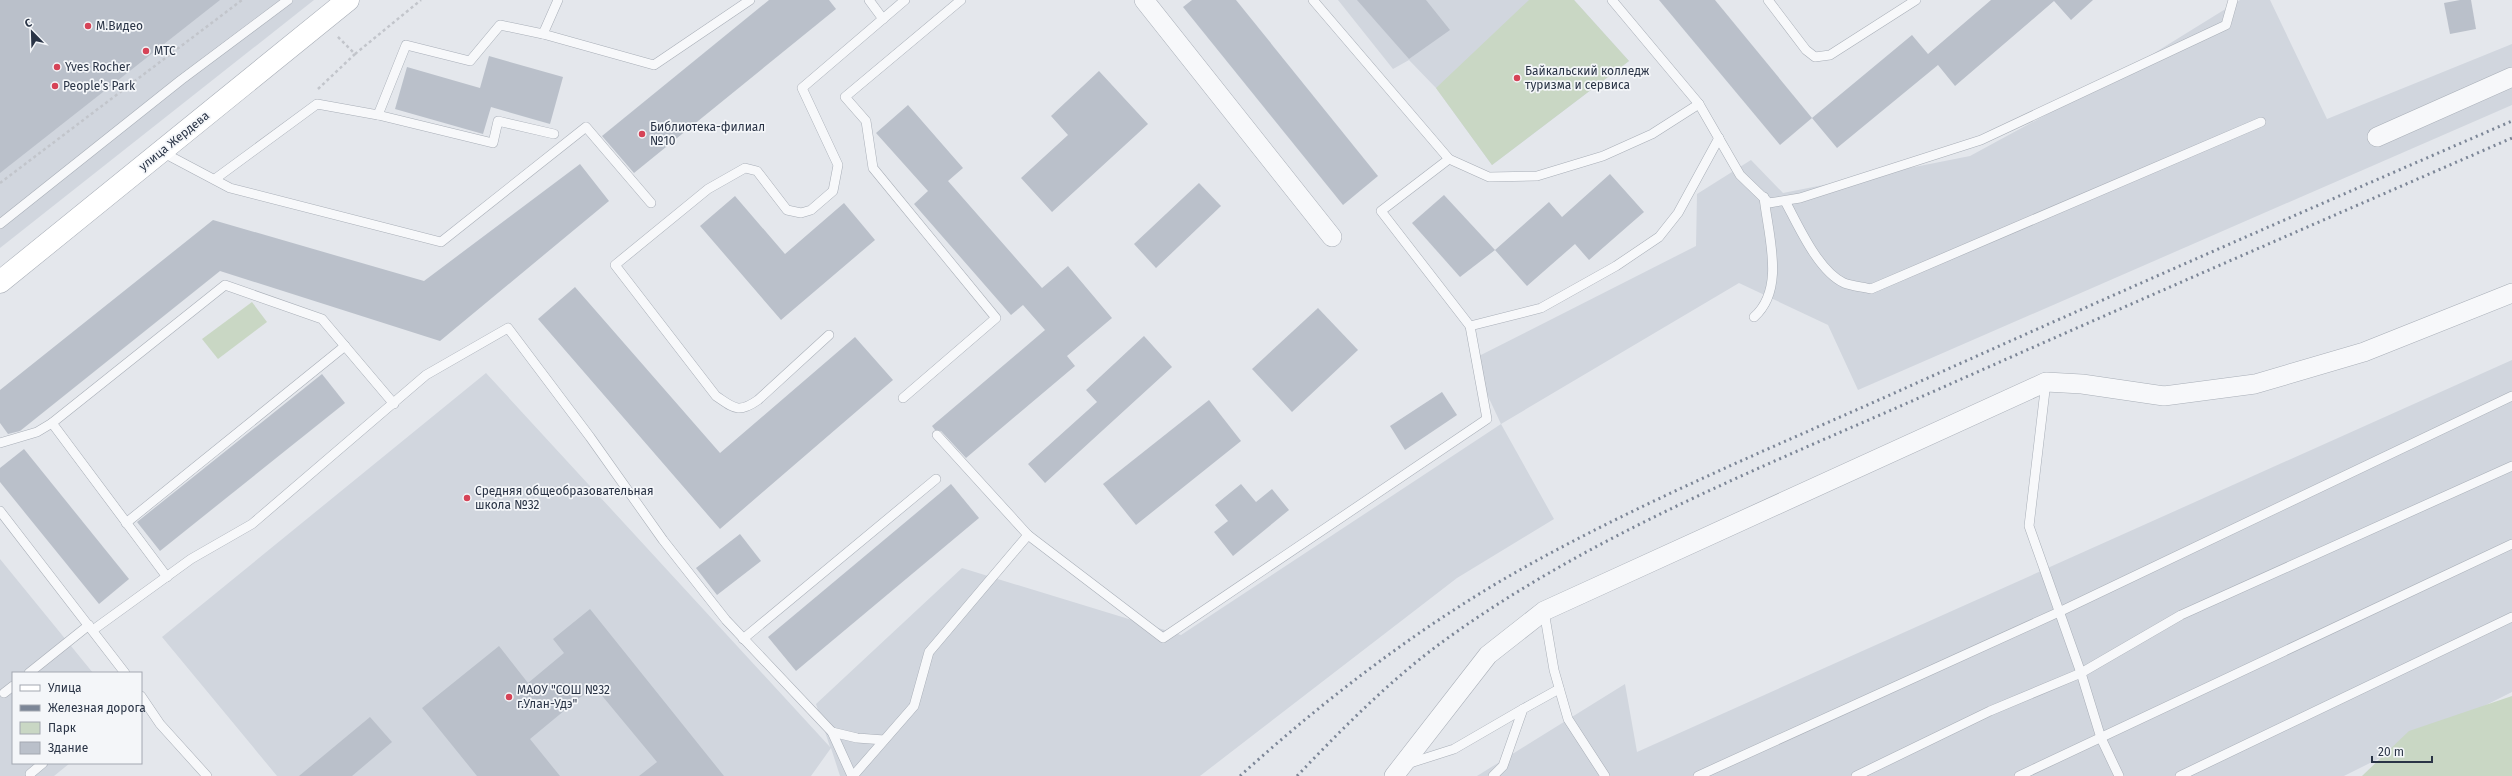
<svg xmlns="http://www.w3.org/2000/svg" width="2512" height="776" viewBox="0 0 2512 776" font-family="'Fira Sans',sans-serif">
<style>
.built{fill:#d1d6de}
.green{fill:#c9d7c4}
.building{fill:#bac0ca}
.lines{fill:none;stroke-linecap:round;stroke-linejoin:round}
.service-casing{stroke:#a8aeb7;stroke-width:10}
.minor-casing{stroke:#a8aeb7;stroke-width:20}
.secondary-casing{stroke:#a8aeb7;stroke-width:23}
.path{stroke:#c2c5cb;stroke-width:2.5;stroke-dasharray:3 3;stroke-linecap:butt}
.service{stroke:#f7f8fa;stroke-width:9}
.minor{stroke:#f7f8fa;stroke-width:19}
.secondary{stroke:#fff;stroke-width:22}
.rail{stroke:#7c8697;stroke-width:3;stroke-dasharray:2 4;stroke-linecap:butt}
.poi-dot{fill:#d64357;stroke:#f4f6f9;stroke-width:1.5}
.labels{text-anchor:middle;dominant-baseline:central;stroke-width:3.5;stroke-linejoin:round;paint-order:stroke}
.poi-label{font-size:12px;fill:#2a3446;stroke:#f4f6f9;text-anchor:start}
.street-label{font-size:12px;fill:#2a3446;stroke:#f4f6f9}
</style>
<rect width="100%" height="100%" fill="#e4e7ec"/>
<g class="built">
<polygon points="0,0 314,0 0,248"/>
<polygon points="1338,0 1574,0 1629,61 1492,165 1436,88 1409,60 1393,69"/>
<polygon points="2240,0 2270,0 2327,119 2512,44 2512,105 1858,390 1828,325 1739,283 1501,424 1554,519 1457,578 1200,776 840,776 831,748 811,776 277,776 162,637 486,373 830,747 816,704 962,568 1181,635 1501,424 1471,360 1696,246 1697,194 1751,160 1783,193 1970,156 2114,78"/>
<polygon points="2512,360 2512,692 2344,776 1477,776 1625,684 1637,752"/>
<polygon points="0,559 93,673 13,673 13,763 70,763 54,776 0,776"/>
</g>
<g class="green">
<polygon points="1529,0 1574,0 1629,61 1492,165 1436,88"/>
<polygon points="252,302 267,322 218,359 202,339"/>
<polygon points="2512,696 2512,776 2362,776 2409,731"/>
</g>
<g class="building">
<polygon points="0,0 220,0 0,173"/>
<polygon points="769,0 829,0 836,9 634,173 602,136"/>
<polygon points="1192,0 1236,0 1378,176 1343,205 1183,7"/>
<polygon points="1357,0 1426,0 1450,30 1409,59"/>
<polygon points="1659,0 1715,0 1812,118 1780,145"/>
<polygon points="1991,0 2093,0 2071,20 2054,1 1955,86 1938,65 1837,148 1812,118 1912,35 1928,54"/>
<polygon points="2460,0 2471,0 2476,29 2450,34 2444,3"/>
<polygon points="489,56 563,77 550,124 491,107 483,134 395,109 407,67 480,88"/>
<polygon points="1099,71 1148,124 1052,212 1021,178 1068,135 1051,116"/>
<polygon points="908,105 963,168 948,181 1042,288 1068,266 1112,318 1067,356 1075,366 966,458 941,431 935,430 932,426 1045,330 1023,305 1011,315 914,204 928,191 876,133"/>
<polygon points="580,164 609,201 440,341 220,271 20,431 8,434 0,423 0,390 213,220 424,281"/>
<polygon points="1610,174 1644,212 1589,260 1575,244 1527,286 1495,250 1549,202 1562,217"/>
<polygon points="1199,183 1221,206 1156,268 1134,244"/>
<polygon points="1444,195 1495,250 1460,277 1412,223"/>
<polygon points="735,196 785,254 844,203 875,240 781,320 700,226"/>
<polygon points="575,287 720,453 855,337 893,380 720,529 538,319"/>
<polygon points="1318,308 1358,350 1292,412 1252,369"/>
<polygon points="1144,336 1172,367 1045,483 1028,464 1097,402 1086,390"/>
<polygon points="322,374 345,403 160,551 137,522"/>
<polygon points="1442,392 1457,415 1405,450 1390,426"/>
<polygon points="1209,400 1241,441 1136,525 1103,484"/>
<polygon points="24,449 129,579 99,604 0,482 0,468"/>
<polygon points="951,484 979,518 796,671 768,637"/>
<polygon points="1241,484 1256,502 1272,489 1289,510 1233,556 1214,532 1228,521 1215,505"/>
<polygon points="740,534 761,561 717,595 696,568"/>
<polygon points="590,609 724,776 639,776 657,762 594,686 530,739 560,776 477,776 422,708 499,646 528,683 564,653 553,639"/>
<polygon points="370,717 392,742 352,776 299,776"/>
</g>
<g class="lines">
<g class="service-casing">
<g id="service">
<polyline points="869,0 883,19"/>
<polyline points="1612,0 1699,104 1740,175 1769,203 1800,198 1981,140 2226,25 2233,0"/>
<polyline points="1768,0 1806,50 1815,57 1830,55 1916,0"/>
<polyline points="543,34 654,65 750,0"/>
<polyline points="378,115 493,143 498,121 554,134"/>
<polyline points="162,152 230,188 441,242 586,127 651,203"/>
<polyline points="1449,159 1489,177 1537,176 1603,156 1652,134 1699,104"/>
<polyline points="215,179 317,104 378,115 406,45 470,61 500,25 543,34 558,0"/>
<path d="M1785 201C1798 225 1818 271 1844 283 1852 286 1863 287 1871 289L2261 122"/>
<polyline points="0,224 181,80 288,0"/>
<path d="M1754 317C1786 289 1768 235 1764 197"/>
<polyline points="1470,326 1541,308 1616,266 1659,237 1678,213 1719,138"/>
<path d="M829 335 758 400C738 414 734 408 716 396L615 265 708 189 745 168 757 171 787 210 801 213 811 210 833 191 838 165 802 88 905 0"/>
<polyline points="2046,382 2029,526 2081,673 2101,738 2119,776"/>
<polyline points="903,398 996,318 873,168 866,121 845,97 961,0"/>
<polyline points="52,423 167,577"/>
<polyline points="0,443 37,432 52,423 225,285 322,319 394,404"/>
<polyline points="0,511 125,673"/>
<polyline points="126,523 345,346"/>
<polyline points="1028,535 1163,638 1487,419 1470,326 1381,211 1449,159 1313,0"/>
<polyline points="1544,611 1554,670 1568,719 1605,776"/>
<polyline points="93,630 191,559 252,524 426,375 508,328 590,437 663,540 726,620 832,732 852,776"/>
<polyline points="743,639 936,479"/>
<polyline points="29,673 89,625"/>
<polyline points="4,693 13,686"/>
<polyline points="141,696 160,724 207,776"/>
<polyline points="832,732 857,738 884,740"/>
<polyline points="1407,764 1454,749 1523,709"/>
<polyline points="30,774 43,763"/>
<polyline points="853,776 914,706 929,652 1028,535 937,435"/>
<polyline points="1493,776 1503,766 1523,709 1559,689"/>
<polyline points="1698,776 2059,612 2512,396"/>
<polyline points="1856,776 1990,711 2081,673 2181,615 2512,466"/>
<polyline points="2019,776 2512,544"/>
<polyline points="2180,776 2512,617"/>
</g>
</g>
<g class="minor-casing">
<g id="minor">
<polyline points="1144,0 1332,237"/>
<polyline points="2377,137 2512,77"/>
<polyline points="1394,776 1488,655 1544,611 2046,382 2082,384 2164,396 2255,384 2364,352 2512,293"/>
</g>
</g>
<g class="secondary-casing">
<polyline id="secondary" points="0,282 348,0"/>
</g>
<g class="path">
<polyline points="355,54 421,0"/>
<polyline points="318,89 355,54 337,36"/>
<polyline points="0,183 242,0"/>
</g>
<use href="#service" class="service"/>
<use href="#minor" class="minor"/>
<use href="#secondary" class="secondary"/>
<g class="rail">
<path d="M1240 776C1326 698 1423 624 1525 567 1649 498 1781 444 1910 386 2110 296 2311 208 2512 121"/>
<path d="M1297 776C1343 728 1391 679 1445 640 1596 531 1771 464 1939 389 2130 304 2321 221 2512 138"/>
</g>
</g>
<g class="poi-dot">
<circle cx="88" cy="26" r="4"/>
<circle cx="146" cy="51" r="4"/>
<circle cx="57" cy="67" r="4"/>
<circle cx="1517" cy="78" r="4"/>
<circle cx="55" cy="86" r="4"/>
<circle cx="642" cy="134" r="4"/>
<circle cx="467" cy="498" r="4"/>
<circle cx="509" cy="697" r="4"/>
</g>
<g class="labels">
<g class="poi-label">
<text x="96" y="26">М.Видео</text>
<text x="154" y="51">МТС</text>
<text x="65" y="67">Yves Rocher</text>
<text x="1525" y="71">Байкальский колледж<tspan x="1525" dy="14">туризма и сервиса</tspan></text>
<text x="63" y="86">People’s Park</text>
<text x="650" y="127">Библиотека-филиал<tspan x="650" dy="14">№10</tspan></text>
<text x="475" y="491">Средняя общеобразовательная<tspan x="475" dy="14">школа №32</tspan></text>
<text x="517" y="690">МАОУ "СОШ №32<tspan x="517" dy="14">г.Улан-Удэ"</tspan></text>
</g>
<g class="street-label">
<text transform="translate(174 141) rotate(-39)">улица Жердева</text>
</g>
</g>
<rect x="12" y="672" width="130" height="92" fill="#f4f6f9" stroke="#a3a8b1"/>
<rect x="20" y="685" width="20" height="6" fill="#ffffff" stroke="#a3a8b1"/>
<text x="48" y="692" font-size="12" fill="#2a3446">Улица</text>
<rect x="20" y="705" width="20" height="6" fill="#7c8697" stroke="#a3a8b1"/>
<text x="48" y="712" font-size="12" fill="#2a3446">Железная дорога</text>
<rect x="20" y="722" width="20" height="12" fill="#c9d7c4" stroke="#a3a8b1"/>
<text x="48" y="732" font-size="12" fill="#2a3446">Парк</text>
<rect x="20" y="742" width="20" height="12" fill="#bac0ca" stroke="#a3a8b1"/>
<text x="48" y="752" font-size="12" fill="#2a3446">Здание</text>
<g transform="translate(32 32) rotate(337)" stroke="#f4f6f9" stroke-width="3" paint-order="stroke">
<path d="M0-3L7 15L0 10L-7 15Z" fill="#2a3446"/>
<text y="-6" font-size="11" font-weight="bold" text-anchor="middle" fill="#2a3446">С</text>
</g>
<path d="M2372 756v6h60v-6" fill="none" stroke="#2a3446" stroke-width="2"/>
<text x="2378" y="756" font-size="12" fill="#2a3446" stroke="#f4f6f9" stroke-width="3" paint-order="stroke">20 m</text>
</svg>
